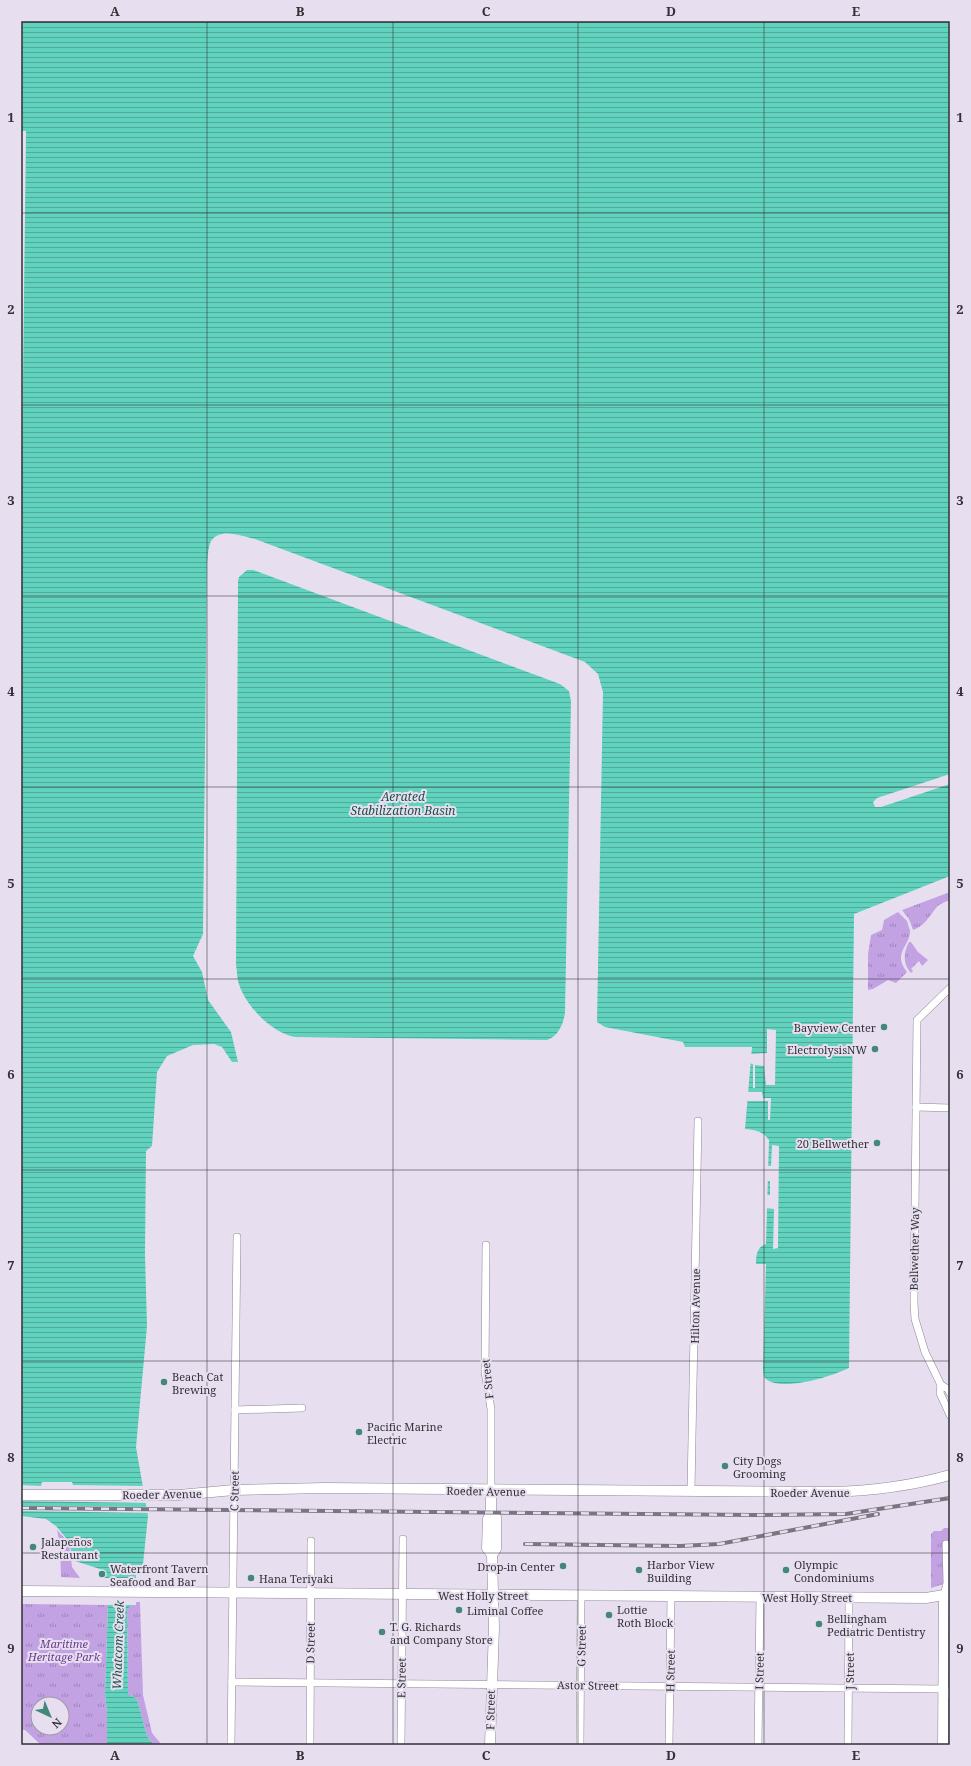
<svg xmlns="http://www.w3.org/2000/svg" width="971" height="1766" viewBox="0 0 971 1766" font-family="'Noto Serif',serif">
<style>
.grass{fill:url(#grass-tufts);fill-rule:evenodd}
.water{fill:url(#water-rules)}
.pier{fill:#e7dfef}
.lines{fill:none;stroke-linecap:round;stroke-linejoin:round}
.street-casing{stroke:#8d8695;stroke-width:8}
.secondary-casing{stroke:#8d8695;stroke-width:11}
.street{stroke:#fff;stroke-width:7}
.secondary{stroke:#fff;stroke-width:10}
.rail-casing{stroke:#7a757f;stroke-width:4}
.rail{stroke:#e7dfef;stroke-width:2.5;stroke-dasharray:8;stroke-linecap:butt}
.grid{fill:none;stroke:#333036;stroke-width:1;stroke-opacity:0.55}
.poi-dot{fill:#43877b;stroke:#e7dfef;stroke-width:1.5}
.labels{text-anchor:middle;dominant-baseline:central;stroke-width:4;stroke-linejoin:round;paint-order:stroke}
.poi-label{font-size:11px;fill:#333036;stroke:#e7dfef;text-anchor:start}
.street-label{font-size:11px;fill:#333036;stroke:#e7dfef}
.park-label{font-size:11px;font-style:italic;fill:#693b8f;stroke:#e7dfef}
.water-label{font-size:12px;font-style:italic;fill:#21524a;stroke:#e7dfef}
.neatline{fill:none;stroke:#333036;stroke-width:1.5}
.grid-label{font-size:13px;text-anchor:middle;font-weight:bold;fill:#333036}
</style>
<defs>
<pattern id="grass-tufts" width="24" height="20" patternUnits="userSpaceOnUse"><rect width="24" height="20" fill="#c3a2e4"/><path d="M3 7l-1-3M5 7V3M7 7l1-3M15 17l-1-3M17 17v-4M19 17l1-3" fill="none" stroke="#9f84ba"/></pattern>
<pattern id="water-rules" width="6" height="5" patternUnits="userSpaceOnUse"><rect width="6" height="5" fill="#60d2be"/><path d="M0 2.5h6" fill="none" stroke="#50ab9b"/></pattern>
</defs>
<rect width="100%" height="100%" fill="#e7dfef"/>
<g class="grass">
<path d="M950 892V900C945 902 939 904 936 908 929 917 924 926 913 930L909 919 902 910Z"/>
<path d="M898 912 907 921 910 931C910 947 892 952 907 972L896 983 888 980 873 989 868 990V954L871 935 882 930 884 920Z"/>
<path d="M909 942H911L918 952 928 960 922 966 919 961 911 969 913 971 911 973C903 964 903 953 909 942Z"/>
<polygon points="944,1528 949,1528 950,1531 950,1582 931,1588 931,1534 934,1531 941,1531"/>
<polygon points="57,1530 69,1543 72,1567 80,1578 61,1577 60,1545"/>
<polygon points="134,1602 140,1602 143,1695 152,1733 162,1745 154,1745 147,1736 137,1699 128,1694 127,1609 134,1604"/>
<path d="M21 1604 108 1605 105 1694 107 1712V1742L109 1745H41L25 1730H21ZM38 1704H62V1728H38Z"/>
</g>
<g class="water">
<path d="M21 21H950V774L877 798 873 802 875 807H881L950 784V876L854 914 849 1368C833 1376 778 1394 764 1377L763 1370 766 1264H756C756 1255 757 1247 766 1244L769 1140C763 1131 755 1130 745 1129L752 1047H685L683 1042 605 1027 597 1022 603 692 598 674 585 662 255 539C242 536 220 527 211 541 208 547 208 557 207 563L203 934 193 956 202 972 208 1000 231 1032 238 1062H232L222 1047 214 1044 193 1045 167 1056 157 1072 152 1146 146 1151 145 1255 147 1326 136 1447 148 1516 143 1564 136 1573 134 1604 127 1609 128 1694 137 1699 147 1736 154 1745H109L107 1743V1712L105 1694 108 1605 103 1570 72 1560 70 1543 56 1526 46 1519 21 1516V546L26 131H21Z"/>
<path d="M247 570H253L560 684 569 691 571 701 565 1012C564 1023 558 1037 547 1040L295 1037C271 1033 244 1004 238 981 237 976 237 970 236 965L238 581 239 577Z"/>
</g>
<g class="pier">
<polygon points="767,1029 776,1030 775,1085 766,1085 764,1066 755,1065 755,1088 753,1088 753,1064 749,1063 750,1054 767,1053"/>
<polygon points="746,1092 762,1092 763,1098 771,1098 770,1120 768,1120 768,1101 745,1101"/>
<polygon points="772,1145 779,1146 778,1248 773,1249 774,1209 766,1208 765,1195 770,1195 770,1181 767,1181 767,1166 771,1166"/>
<polygon points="42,1482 72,1482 73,1485 145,1486 148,1503 21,1501 21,1485 41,1486"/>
<polygon points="21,1506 149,1507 150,1513 21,1511"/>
<polygon points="102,1578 137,1578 136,1605 106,1605"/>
</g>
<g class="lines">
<g class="street-casing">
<g id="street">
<polyline points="950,988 917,1020 914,1303 915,1319 925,1352 941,1385 948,1389 950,1393"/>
<polyline points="916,1107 950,1108"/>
<polyline points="486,1245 485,1372 491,1409 491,1491"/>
<polyline points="941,1385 940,1393 950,1415"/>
<polyline points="235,1410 302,1408"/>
<polyline points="691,1491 698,1121"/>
<polyline points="944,1596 947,1583 946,1544"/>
<polyline points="232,1682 944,1689 950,1695"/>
<polyline points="231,1745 237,1237"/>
<polyline points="310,1745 311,1541"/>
<polyline points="401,1745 403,1539"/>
<polyline points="580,1745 581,1596"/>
<polyline points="669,1745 671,1596"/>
<polyline points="758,1745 760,1597"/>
<polyline points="848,1745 849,1598"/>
</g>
</g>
<g class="secondary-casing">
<g id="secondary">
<path d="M21 1495H179L234 1490 324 1488 830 1492C870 1491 911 1486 950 1475"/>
<polyline points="491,1513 496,1517 496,1549 492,1555"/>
<polyline points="21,1591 926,1598 950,1594"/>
<polyline points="490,1745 494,1628 492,1555 487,1548 488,1519 491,1513 491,1491"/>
<polyline points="943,1745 944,1596"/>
</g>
</g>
<use href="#street" class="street"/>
<use href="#secondary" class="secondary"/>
<g class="rail-casing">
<g id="rail">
<polyline points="21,1508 755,1515 846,1514 950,1498"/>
<polyline points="525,1544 680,1546 719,1544 878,1514"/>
</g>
</g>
<use href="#rail" class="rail"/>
</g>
<path class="grid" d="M207 21V1745M393 21V1745M578 21V1745M764 21V1745M21 213H950M21 405H950M21 596H950M21 787H950M21 979H950M21 1170H950M21 1361H950M21 1553H950"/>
<g class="poi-dot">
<circle cx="884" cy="1027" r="4"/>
<circle cx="875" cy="1049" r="4"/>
<circle cx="877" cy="1143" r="4"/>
<circle cx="164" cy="1382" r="4"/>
<circle cx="359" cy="1432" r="4"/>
<circle cx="725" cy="1466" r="4"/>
<circle cx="33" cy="1547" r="4"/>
<circle cx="563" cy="1566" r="4"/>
<circle cx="639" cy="1570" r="4"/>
<circle cx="786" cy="1570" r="4"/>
<circle cx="102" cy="1574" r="4"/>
<circle cx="251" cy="1578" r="4"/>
<circle cx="459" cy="1610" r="4"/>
<circle cx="609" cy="1615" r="4"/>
<circle cx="819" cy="1624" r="4"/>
<circle cx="382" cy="1632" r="4"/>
</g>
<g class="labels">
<g class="poi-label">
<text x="876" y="1027" text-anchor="end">Bayview Center</text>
<text x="867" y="1049" text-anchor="end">ElectrolysisNW</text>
<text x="869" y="1143" text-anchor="end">20 Bellwether</text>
<text x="172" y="1376">Beach Cat<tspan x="172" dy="13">Brewing</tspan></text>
<text x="367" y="1426">Pacific Marine<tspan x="367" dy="13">Electric</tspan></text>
<text x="733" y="1460">City Dogs<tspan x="733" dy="13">Grooming</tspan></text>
<text x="41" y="1541">Jalapeños<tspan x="41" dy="13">Restaurant</tspan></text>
<text x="647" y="1564">Harbor View<tspan x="647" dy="13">Building</tspan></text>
<text x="794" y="1564">Olympic<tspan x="794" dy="13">Condominiums</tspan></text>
<text x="555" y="1566" text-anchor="end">Drop-in Center</text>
<text x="110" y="1568">Waterfront Tavern<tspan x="110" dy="13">Seafood and Bar</tspan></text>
<text x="259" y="1578">Hana Teriyaki</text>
<text x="617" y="1609">Lottie<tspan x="617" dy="13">Roth Block</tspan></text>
<text x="467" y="1610">Liminal Coffee</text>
<text x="827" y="1618">Bellingham<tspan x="827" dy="13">Pediatric Dentistry</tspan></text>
<text x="390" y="1626">T. G. Richards<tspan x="390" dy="13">and Company Store</tspan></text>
</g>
<g class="street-label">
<text transform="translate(914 1249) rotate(-89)">Bellwether Way</text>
<text transform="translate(695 1306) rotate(-89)">Hilton Avenue</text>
<text transform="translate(487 1379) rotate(-96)">F Street</text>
<text transform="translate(234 1491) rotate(-89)">C Street</text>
<text transform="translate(486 1491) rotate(1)">Roeder Avenue</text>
<text x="810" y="1492">Roeder Avenue</text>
<text transform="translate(162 1494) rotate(-1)">Roeder Avenue</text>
<text x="483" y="1595">West Holly Street</text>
<text x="807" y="1597">West Holly Street</text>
<text transform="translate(310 1643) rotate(-89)">D Street</text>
<text transform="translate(581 1646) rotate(-89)">G Street</text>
<text transform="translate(670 1671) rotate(-89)">H Street</text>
<text transform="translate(759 1671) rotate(-89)">I Street</text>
<text transform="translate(849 1671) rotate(-90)">J Street</text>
<text transform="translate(401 1678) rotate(-89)">E Street</text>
<text transform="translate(588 1685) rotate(1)">Astor Street</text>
<text transform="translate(490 1710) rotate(-89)">F Street</text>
</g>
<g class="park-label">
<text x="64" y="1643">Maritime<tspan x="64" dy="13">Heritage Park</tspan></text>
</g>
<g class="water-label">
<text x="403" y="796">Aerated<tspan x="403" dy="14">Stabilization Basin</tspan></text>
<text transform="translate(118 1645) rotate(-88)">Whatcom Creek</text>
</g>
</g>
<rect width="971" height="1766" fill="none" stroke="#e7dfef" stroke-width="44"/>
<g transform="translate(50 1716) rotate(136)"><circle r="19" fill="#e7dfef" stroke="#9f99a5"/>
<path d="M0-3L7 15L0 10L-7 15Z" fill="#43877b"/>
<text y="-6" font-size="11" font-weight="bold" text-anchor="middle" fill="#333036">N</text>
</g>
<rect x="22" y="22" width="927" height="1722" class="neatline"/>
<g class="grid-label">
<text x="115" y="16">A</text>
<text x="300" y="16">B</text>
<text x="486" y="16">C</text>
<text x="671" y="16">D</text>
<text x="856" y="16">E</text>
<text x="11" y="122">1</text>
<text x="960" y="122">1</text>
<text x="11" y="314">2</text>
<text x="960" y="314">2</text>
<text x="11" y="505">3</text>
<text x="960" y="505">3</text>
<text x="11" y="696">4</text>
<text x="960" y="696">4</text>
<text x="11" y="888">5</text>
<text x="960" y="888">5</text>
<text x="11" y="1079">6</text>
<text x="960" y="1079">6</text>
<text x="11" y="1270">7</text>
<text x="960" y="1270">7</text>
<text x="11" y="1462">8</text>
<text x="960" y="1462">8</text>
<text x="11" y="1653">9</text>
<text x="960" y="1653">9</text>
<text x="115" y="1760">A</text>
<text x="300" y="1760">B</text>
<text x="486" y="1760">C</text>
<text x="671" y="1760">D</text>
<text x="856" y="1760">E</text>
</g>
</svg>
